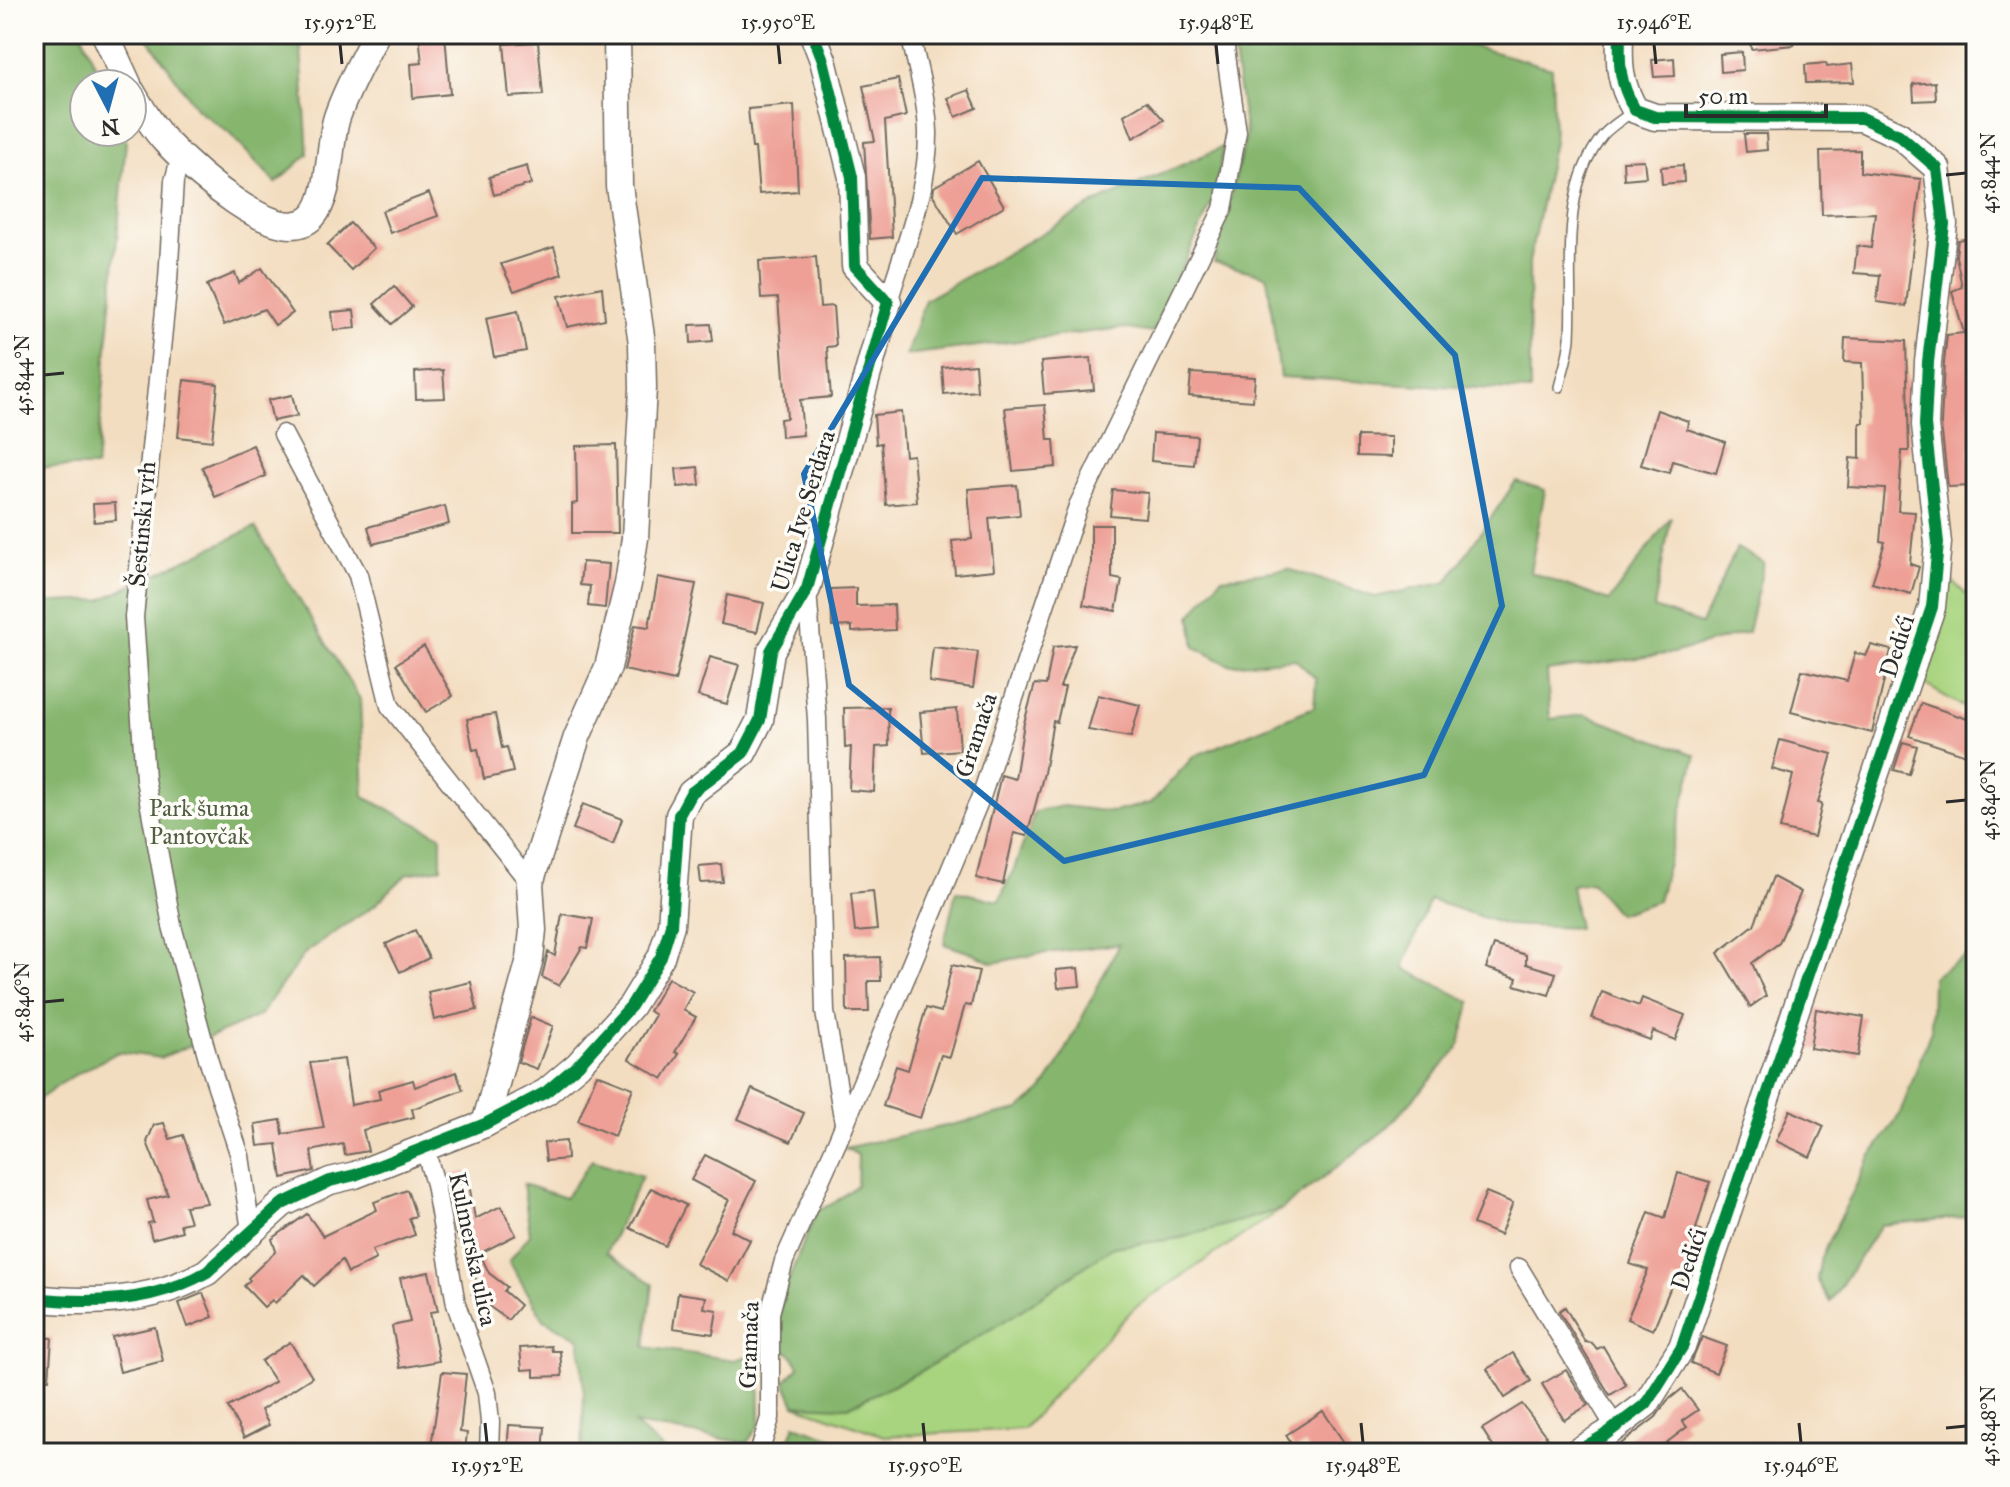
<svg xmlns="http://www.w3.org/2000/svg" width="2010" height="1487" viewBox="0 0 2010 1487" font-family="'IM FELL Great Primer',serif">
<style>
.green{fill:#a9d47f;stroke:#6a8055;stroke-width:2}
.forest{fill:#86b66e;stroke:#58704c;stroke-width:2}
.building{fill:#eea096}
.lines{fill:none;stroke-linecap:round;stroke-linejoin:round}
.lane-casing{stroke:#71695f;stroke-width:12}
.street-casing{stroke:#71695f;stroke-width:21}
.secondary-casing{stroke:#71695f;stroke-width:29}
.lane{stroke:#fff;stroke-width:9}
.street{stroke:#fff;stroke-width:18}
.secondary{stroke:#fff;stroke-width:26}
.cycleway-casing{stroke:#fdfcf7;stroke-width:17}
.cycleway{stroke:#00873e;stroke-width:12}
.marked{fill:none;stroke:#1f6fb2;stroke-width:6;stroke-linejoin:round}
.ticks{fill:none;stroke:#2b2b2b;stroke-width:3}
.labels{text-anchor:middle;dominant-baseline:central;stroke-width:7;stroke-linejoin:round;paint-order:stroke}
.street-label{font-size:24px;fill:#2b2b2b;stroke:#fdfcf7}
.park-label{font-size:24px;fill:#515e44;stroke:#fdfcf7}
.neatline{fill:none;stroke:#2b2b2b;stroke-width:3}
.ticks-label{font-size:20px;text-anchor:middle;fill:#2b2b2b}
</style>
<rect width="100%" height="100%" fill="#fdfcf7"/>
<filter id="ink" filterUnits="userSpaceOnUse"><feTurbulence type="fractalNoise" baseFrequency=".0125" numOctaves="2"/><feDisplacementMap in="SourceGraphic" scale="16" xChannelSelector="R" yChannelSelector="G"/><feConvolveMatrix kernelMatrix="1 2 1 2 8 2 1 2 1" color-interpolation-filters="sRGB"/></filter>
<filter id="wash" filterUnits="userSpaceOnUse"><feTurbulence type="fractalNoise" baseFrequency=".006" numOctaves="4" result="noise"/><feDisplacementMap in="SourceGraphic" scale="32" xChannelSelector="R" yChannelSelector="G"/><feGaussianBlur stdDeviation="1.8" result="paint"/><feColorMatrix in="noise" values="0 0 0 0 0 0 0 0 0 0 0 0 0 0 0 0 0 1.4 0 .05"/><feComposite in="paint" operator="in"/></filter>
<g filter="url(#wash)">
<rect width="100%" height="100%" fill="#f3ddc0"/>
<g class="green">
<polygon points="1950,579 1976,604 1976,714 1919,681 1943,613"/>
<polygon points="1282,1209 1133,1309 1023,1429 884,1436 795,1405 848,1407 923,1370 1014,1315 1113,1247 1180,1238"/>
</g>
<g class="forest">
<polygon points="34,34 82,34 103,84 84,84 84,132 122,132 126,141 96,467 34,467"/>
<polygon points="145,34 300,34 308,154 276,183 230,134 197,109"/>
<polygon points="1231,34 1429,34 1552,68 1554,142 1529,262 1530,391 1280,377 1267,276 1214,262 1246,136"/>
<polygon points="1223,147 1215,196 1152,333 1122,328 906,355 925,300 1097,202"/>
<path d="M1516 481 1545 490 1530 572 1609 601 1671 517 1654 608 1701 624 1737 548 1764 563 1748 632 1673 653 1547 671 1550 719 1585 715 1696 755 1658 901 1618 914 1591 882 1571 885 1578 928 1506 925 1430 900 1403 968 1471 1002 1458 1049 1386 1129 1282 1209 1180 1238 1113 1247 1014 1315 923 1370 848 1407 795 1405 785 1381 799 1367 792 1355 777 1345C775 1299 800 1253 817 1211L834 1203 857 1185 858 1155 845 1148 1019 1110 1042 1090 1058 1066 1119 944 1038 954 993 963 974 954 944 944 956 891 999 901 1013 871 1035 812 1063 806 1113 812 1151 803 1194 756 1314 707 1316 679 1295 659 1229 665 1195 647 1191 616 1221 578 1288 569 1375 597 1447 582Z"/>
<polygon points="255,527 360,699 364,797 441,836 441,868 407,874 375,905 305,953 259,1016 161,1058 118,1052 69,1078 34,1103 34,603 101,600"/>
<polygon points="1971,953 1976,953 1976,1216 1881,1225 1830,1302 1817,1279 1821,1257 1870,1157 1900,1114 1931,1030 1932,977"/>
<polygon points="592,1160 642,1176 606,1253 653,1284 645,1347 735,1360 759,1352 760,1424 747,1443 634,1424 667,1453 582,1453 584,1391 579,1338 544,1320 509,1261 530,1234 523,1184 565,1198"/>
<polygon points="795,1425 877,1453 784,1453"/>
</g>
<g id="blocks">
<g class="building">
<polygon points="419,34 445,34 450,94 413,98 411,64 422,63"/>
<polygon points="1750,34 1793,34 1794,45 1751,49"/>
<polygon points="538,42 543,95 509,97 504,44"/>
<polygon points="1742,52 1743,70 1721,72 1720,54"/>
<polygon points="1674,58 1675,76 1654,77 1652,60"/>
<polygon points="1826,63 1827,67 1852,64 1854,82 1806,83 1805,65"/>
<polygon points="898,79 906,116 885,121 892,237 870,239 864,142 875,141 863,86"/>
<polygon points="1935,82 1936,100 1914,101 1913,84"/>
<polygon points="969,90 977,108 956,117 948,98"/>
<polygon points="1147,101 1164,120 1133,138 1124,115"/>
<polygon points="794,105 798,191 759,194 755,148 752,148 748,109"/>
<polygon points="1744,134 1766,134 1767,150 1746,152"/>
<polygon points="1860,150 1860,172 1921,179 1906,306 1877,302 1880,275 1854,273 1857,246 1871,248 1875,213 1822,215 1820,151"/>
<polygon points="1644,160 1646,177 1624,179 1623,161"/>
<polygon points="978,161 1004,206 957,234 933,195 934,187"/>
<polygon points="1683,165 1684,182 1662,184 1661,167"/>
<polygon points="527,166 531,184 494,195 489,177"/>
<polygon points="429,193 438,216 390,233 382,211"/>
<polygon points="350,223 374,248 351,270 327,245"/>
<polygon points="1976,237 1976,449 1970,449 1971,486 1948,487 1941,424 1944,363 1947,335 1964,333 1952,291 1962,287 1956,256 1958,240"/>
<polygon points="554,247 562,274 514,291 501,264"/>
<polygon points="816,257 820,307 833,306 836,346 827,347 831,397 800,400 803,435 781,437 780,419 787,418 778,298 761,299 759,261"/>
<polygon points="262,268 293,313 275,325 264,309 224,325 207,285 235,273 239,283"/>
<polygon points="394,286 412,307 392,324 374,304"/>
<polygon points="602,287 605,319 567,327 559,296"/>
<polygon points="354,310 356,328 334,330 332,312"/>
<polygon points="518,311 526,351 494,357 486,318"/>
<polygon points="711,324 713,341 691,343 690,325"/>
<polygon points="1845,338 1906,341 1909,451 1902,451 1898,511 1915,512 1910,564 1919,567 1911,594 1872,583 1885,542 1880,541 1885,489 1848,487 1850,458 1860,459 1860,423 1864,423 1862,363 1844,362"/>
<polygon points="1091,358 1094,390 1044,394 1041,362"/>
<polygon points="975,364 977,391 944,394 942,367"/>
<polygon points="443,370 445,398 416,399 415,372"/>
<polygon points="1191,373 1255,377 1253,401 1189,396"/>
<polygon points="184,380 218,384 212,441 178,437"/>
<polygon points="292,395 297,416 273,421 268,400"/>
<polygon points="1045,405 1048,440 1054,440 1056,467 1013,471 1005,408"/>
<polygon points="1657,410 1688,421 1687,429 1725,442 1716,473 1672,461 1669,473 1641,465"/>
<polygon points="901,412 905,456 913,455 917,502 886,505 881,443 876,444 874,415"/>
<polygon points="1153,433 1197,436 1194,465 1151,461"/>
<polygon points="1357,436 1391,437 1391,457 1357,456"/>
<polygon points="253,445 266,476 215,497 202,467"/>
<polygon points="616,445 618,533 572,533 572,504 577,503 576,446"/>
<polygon points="698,467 700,485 678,487 676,469"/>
<polygon points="1017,485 1020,515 989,518 994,570 955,574 952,541 972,539 968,489"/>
<polygon points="1113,490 1148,493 1145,518 1110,515"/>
<polygon points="115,503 116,520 94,522 93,504"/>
<polygon points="445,506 449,524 373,544 368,527"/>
<polygon points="1091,525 1112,525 1112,578 1122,580 1116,611 1083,605 1091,563"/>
<polygon points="582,562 609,564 605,608 588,606 590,586 580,585"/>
<polygon points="658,577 696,584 675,681 624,670 635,625 649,627"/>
<polygon points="856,588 856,606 894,605 895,630 852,632 852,626 832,627 831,589"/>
<polygon points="727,595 764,603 757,632 721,624"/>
<polygon points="1075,645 1060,687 1065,687 1057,722 1053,721 1044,773 1027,836 1014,833 1003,884 976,878 1001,775 1015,779 1024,723 1035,684 1046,685 1053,647"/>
<polygon points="1871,645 1891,650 1872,733 1791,712 1802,670 1847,681 1855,653 1866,656"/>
<polygon points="424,646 453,696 426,712 396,664"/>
<polygon points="933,647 978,652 973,688 929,682"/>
<polygon points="710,657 739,665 727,704 698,696"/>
<polygon points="1098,695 1140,705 1131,737 1088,730"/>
<polygon points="1921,703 1976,722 1966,755 1909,736"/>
<polygon points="888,707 889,746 876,747 874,792 849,790 851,747 845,748 844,708"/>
<polygon points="957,709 960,750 924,753 920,712"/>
<polygon points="495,714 502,748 507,747 513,772 484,779 478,749 473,750 467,719"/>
<polygon points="1780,740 1832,754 1818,803 1822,804 1814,837 1780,829 1793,775 1772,769"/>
<polygon points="1903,742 1917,746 1909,774 1894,770"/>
<polygon points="583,804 622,819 613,844 573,829"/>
<polygon points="721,864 723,882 701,883 699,866"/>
<polygon points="1773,877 1801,892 1779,943 1752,963 1766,996 1750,1007 1718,953 1754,925"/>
<polygon points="873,891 877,930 855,932 851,893"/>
<polygon points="562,914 593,919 587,948 582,947 559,986 542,977 548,952 555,956"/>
<polygon points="415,930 429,958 400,972 386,944"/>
<polygon points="1494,945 1526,955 1526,964 1556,973 1549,995 1515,985 1517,978 1486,968"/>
<polygon points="880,957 881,981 868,981 869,1012 847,1012 846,958"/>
<polygon points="952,965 979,971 971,1006 965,1005 950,1057 941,1055 920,1118 883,1106 896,1066 908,1070 926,1008 941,1012"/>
<polygon points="1078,968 1080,986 1058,988 1056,970"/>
<polygon points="668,978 693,992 683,1010 696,1017 675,1052 679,1054 663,1079 629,1059 655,1015 649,1011"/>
<polygon points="471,982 477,1010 434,1020 428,992"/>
<polygon points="1602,992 1639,1006 1642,998 1685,1015 1675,1040 1653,1031 1650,1040 1592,1018"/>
<polygon points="1816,1009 1864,1017 1858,1056 1810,1048"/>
<polygon points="531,1017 553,1026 537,1069 518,1062"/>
<polygon points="344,1059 351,1105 380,1099 378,1090 413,1080 415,1087 456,1072 463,1090 412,1109 414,1117 363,1130 368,1151 345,1155 343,1144 311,1151 314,1171 282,1178 277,1144 258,1146 255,1124 281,1120 283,1134 324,1128 310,1063"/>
<polygon points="597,1074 633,1088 614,1136 578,1121"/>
<polygon points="752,1089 804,1113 791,1142 738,1119"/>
<polygon points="1790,1110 1824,1126 1810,1157 1776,1141"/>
<polygon points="164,1123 170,1139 183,1135 207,1203 185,1206 190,1222 180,1224 182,1231 152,1239 148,1223 153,1222 147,1200 168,1195 147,1142 154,1125"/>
<polygon points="566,1141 567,1159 546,1161 544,1143"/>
<polygon points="705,1155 756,1181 731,1230 750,1240 729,1281 696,1264 729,1200 691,1180"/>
<polygon points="467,1172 475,1219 501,1206 516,1235 469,1259 456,1233 445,1176"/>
<polygon points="1678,1173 1710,1182 1696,1229 1701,1230 1682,1282 1674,1279 1653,1330 1627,1319 1648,1270 1630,1264 1649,1212 1665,1218"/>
<polygon points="651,1188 686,1205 665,1246 630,1228"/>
<polygon points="407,1190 416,1216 409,1218 415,1235 372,1250 376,1259 348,1273 342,1260 314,1286 304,1275 275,1303 272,1300 264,1307 244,1286 250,1280 248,1278 276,1251 272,1239 307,1214 323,1236 377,1210 374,1202"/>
<polygon points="1486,1192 1513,1203 1500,1235 1473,1224"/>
<polygon points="481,1256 489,1273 507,1287 504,1291 520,1305 508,1320 472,1294 479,1286 468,1262"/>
<polygon points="429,1272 438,1311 430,1312 439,1361 400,1368 392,1326 410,1322 400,1278"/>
<polygon points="203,1293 213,1317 188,1327 179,1303"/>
<polygon points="678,1293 706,1297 704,1308 717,1310 713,1334 673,1328"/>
<polygon points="1565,1307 1585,1342 1592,1343 1597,1349 1603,1346 1626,1385 1610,1395 1559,1311"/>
<polygon points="155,1327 163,1361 120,1372 112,1337"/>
<polygon points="34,1337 52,1338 49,1379 34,1378"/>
<polygon points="1702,1337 1727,1346 1716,1373 1691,1363"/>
<polygon points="290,1342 312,1377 261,1410 269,1425 244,1438 228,1407 275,1382 261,1361"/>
<polygon points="551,1346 552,1351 560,1351 562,1376 534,1377 534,1369 522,1370 520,1348"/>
<polygon points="1513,1353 1531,1381 1505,1398 1487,1369"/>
<polygon points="1566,1370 1588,1405 1564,1420 1542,1384"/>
<polygon points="442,1372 466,1374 460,1432 467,1433 465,1450 431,1446"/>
<polygon points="1682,1389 1698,1410 1682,1421 1687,1427 1653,1453 1609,1453 1656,1417 1667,1401"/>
<polygon points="1522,1404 1549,1440 1529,1453 1497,1453 1482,1429"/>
<polygon points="1323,1411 1351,1453 1311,1453 1305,1444 1295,1450 1286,1435"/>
<polygon points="509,1425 545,1427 543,1453 507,1453"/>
</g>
</g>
</g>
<g filter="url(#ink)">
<use href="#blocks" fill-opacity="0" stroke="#71695f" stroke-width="2"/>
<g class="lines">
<g class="lane-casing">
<path id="lane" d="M1559 387C1563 371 1569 354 1570 338 1574 272 1558 191 1603 135 1611 126 1623 119 1632 112"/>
</g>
<g class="street-casing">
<g id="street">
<polyline points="181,156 174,181 168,280 134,617 145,779 172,926 209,1062 240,1156 251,1231"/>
<path d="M888 302C904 248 929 189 928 132 927 100 917 66 910 34"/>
<polyline points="283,434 358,575 390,706 530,883"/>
<polyline points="807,590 817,719 825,1012 844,1123"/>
<polyline points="425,1149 435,1184 456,1304 487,1393 490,1422 489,1453"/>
<polyline points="1519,1268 1615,1427"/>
<polyline points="759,1453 770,1418 770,1313 784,1261 838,1140 982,794 1078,506 1223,209 1237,132 1223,34"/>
</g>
</g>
<g class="secondary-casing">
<g id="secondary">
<polyline points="105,34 128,84"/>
<path d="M132 92C142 109 152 127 166 142 189 166 279 252 313 216 332 195 328 144 337 117 347 88 362 61 376 34"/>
<polyline points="485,1124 530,959 533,930 530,883 577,737 608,667 628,584 635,538 643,388 642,343 619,186 617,34"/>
<path d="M34 1298C93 1305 155 1302 207 1272L282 1204 330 1181 355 1175 485 1124 546 1092 578 1065 631 1006 661 957 671 925 679 815 691 793 743 753 760 720 771 651 807 589 888 302 855 266 852 177 823 60 813 34"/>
<path d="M1575 1453 1605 1435 1646 1404 1682 1347 1932 607 1938 543 1925 425 1928 362 1944 224 1937 168 1899 135 1862 118 1655 117 1635 110C1619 82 1619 66 1620 34"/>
</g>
</g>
<use href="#lane" class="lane"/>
<use href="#street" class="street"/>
<use href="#secondary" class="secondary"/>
<g class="cycleway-casing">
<g id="cycleway">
<path d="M34 1298C93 1305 155 1302 207 1272L282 1204 330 1181 355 1175 485 1124 546 1092 578 1065 631 1006 661 957 671 925 679 815 691 793 743 753 760 720 771 651 807 589 888 302 855 266 852 177 823 60 813 34"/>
<path d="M1575 1453 1605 1435 1646 1404 1682 1347 1932 607 1938 543 1925 425 1928 362 1944 224 1937 168 1899 135 1862 118 1655 117 1635 110C1619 82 1619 66 1620 34"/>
</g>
</g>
<use href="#cycleway" class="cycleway"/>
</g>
</g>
<path class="marked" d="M982 178 1299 188 1455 355 1502 606 1424 775 1064 861 849 685 804 474Z"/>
<path class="ticks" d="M340 44 342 64M778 44 780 64M1216 44 1218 64M1654 44 1656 64M1946 175 1966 173M44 375 64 373M1946 802 1966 800M44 1002 64 1000M485 1423 487 1443M923 1423 925 1443M1361 1423 1363 1443M1799 1423 1801 1443M1946 1428 1966 1426"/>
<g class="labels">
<g class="street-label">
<text transform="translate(803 511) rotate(-73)">Ulica Ive Serdara</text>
<text transform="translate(142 524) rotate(-85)">Šestinski vrh</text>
<text transform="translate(1897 646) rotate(-72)">Dedići</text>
<text transform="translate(976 735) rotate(-72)">Gramača</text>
<text transform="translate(473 1249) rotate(78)">Kulmerska ulica</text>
<text transform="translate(1689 1259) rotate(-71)">Dedići</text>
<text transform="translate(749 1345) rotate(-88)">Gramača</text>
</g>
<g class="park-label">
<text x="199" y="808">Park šuma<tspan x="199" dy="28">Pantovčak</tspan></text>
</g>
</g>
<rect width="2010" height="1487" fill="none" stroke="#fdfcf7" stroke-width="88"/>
<g transform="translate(108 108) rotate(174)"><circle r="38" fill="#fdfcf7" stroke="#a9a8a5" stroke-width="2"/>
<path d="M0-6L14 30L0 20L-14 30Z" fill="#1f6fb2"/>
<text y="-12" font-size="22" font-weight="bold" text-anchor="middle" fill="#2b2b2b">N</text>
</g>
<path d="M1686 104v12h140v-12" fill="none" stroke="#2b2b2b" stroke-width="4"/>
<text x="1698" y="104" font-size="24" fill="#2b2b2b" stroke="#fdfcf7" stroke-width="6" paint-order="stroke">50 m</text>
<rect x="44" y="44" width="1922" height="1399" class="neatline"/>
<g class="ticks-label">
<text x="340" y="29">15.952°E</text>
<text x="778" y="29">15.950°E</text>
<text x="1216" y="29">15.948°E</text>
<text x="1654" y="29">15.946°E</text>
<text transform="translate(1988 173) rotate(-90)" y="7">45.844°N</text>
<text transform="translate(22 375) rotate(-90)" y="7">45.844°N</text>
<text transform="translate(1988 800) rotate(-90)" y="7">45.846°N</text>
<text transform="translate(22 1002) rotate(-90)" y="7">45.846°N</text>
<text transform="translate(1988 1426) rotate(-90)" y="7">45.848°N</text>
<text x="487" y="1472">15.952°E</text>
<text x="925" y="1472">15.950°E</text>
<text x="1363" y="1472">15.948°E</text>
<text x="1801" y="1472">15.946°E</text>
</g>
</svg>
